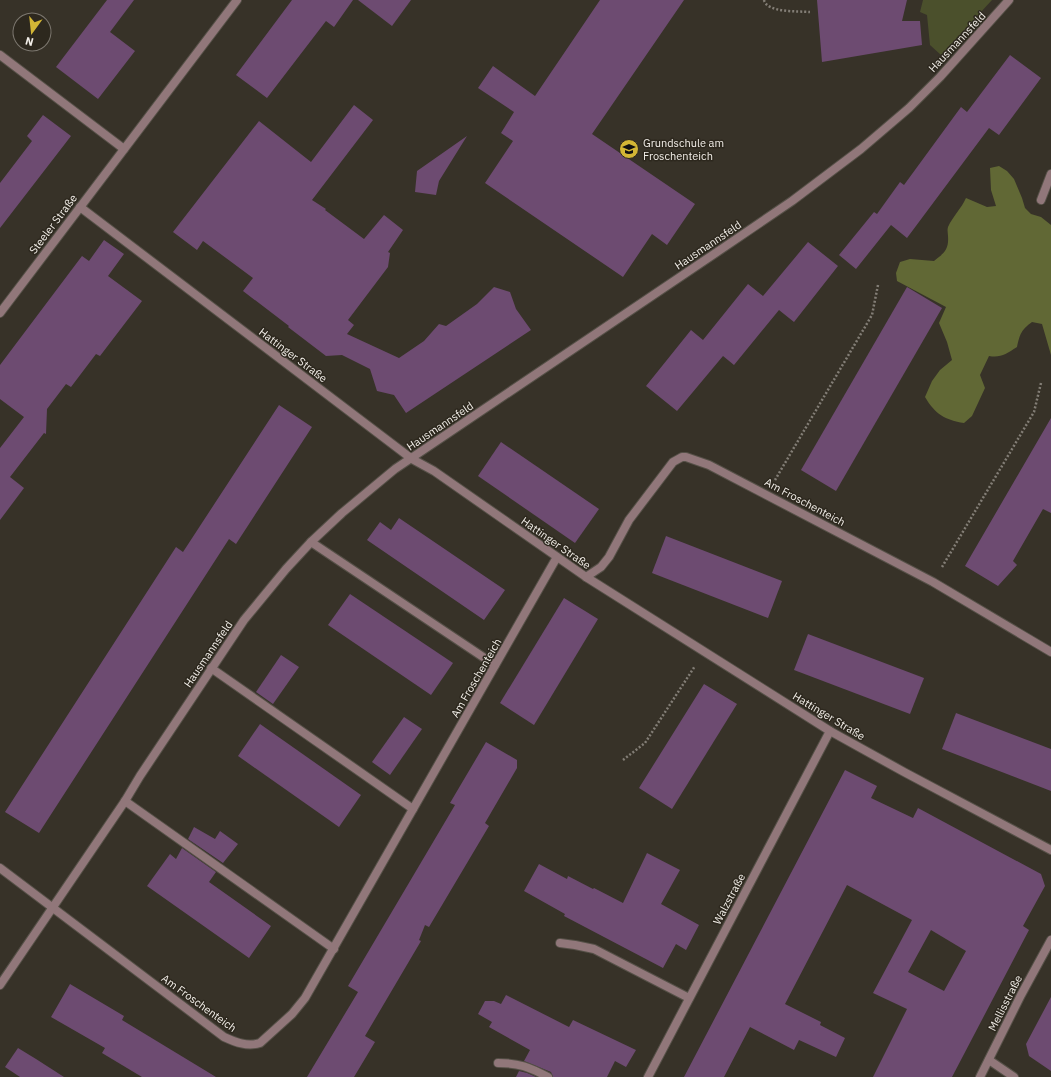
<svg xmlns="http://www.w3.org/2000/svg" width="1051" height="1077" viewBox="0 0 1051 1077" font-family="'IBM Plex Sans',sans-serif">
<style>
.green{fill:#4b502c}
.forest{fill:#616835}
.building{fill:#6d4b71;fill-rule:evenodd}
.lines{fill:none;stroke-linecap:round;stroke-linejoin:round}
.lane-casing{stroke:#555047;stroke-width:10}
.street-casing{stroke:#555047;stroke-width:10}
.path{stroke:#837e76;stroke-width:2.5;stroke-dasharray:2 2;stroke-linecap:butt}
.lane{stroke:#91777a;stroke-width:8}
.street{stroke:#91777a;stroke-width:8}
.labels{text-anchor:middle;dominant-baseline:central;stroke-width:3;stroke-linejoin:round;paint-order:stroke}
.street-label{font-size:11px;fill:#f2eee8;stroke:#2d281e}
.poi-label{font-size:11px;fill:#f2eee8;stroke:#2d281e;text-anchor:start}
</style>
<rect width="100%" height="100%" fill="#373228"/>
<polygon class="green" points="923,0 992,0 941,55 930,45 927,15 920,12"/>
<path class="forest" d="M999 166 1007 171 1014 179 1022 198 1025 208 1031 214 1041 217 1051 225V355L1042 324 1032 322C1021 330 1020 334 1017 347 1006 354 1001 358 989 356L980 375 985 388 972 416 964 423C945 420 935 414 925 397L932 381 940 370 952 360 947 342 939 323 946 307 897 281 896 273 900 262 910 259 934 261C944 253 949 250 948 236 948 233 947 231 948 227 953 216 961 209 966 198L987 207 996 206 991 190 990 168Z"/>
<g class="building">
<polygon points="107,0 134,0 110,32 135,51 98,99 56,67"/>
<polygon points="292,0 353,0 334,27 326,21 267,98 236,75"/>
<polygon points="358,0 411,0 392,26"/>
<polygon points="600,0 684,0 592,134 695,204 667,245 652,234 623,277 485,183 513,141 501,133 514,112 478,88 493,66 535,96"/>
<polygon points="817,0 907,0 902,21 920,21 922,45 822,62"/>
<polygon points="1010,55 1041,78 999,135 989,128 907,238 891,225 856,269 839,255 874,212 877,214 900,182 904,185 961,107 967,112"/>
<polygon points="354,105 373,120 312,200 326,209 325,210 364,239 384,215 403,230 388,252 390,253 388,267 348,320 354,325 347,334 399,358 424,341 439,324 446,326 477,304 494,287 510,292 516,309 531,330 406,413 394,395 377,391 370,369 342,355 326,356 288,327 289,326 243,291 253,278 203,241 197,250 173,232 259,121 311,162"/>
<polygon points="43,115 71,136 0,228 0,183 32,141 27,136"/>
<polygon points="467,136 439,181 436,195 415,192 417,171"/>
<polygon points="104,240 124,254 108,276 142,301 100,356 96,354 71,387 66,384 47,409 46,434 44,433 10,477 24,488 0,520 0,448 24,417 0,399 0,365 82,256 89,261"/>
<polygon points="808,242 838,266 794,322 779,310 734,365 723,356 677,411 646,386 691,330 703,340 748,284 763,296"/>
<polygon points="907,287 942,308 836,491 801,470"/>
<polygon points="279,405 312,427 236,544 229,539 39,833 5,812 176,547 183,552"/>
<polygon points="1051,418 1051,513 1043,509 1013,561 1017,565 998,586 965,566"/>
<polygon points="501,442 599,509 575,543 478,476"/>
<polygon points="399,518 505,590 484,620 367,540 380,522 391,530"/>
<polygon points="666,536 782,581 768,618 652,573"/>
<polygon points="350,594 453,663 431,695 328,625"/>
<polygon points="564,598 598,619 534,725 500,703"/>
<polygon points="808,634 924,678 910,714 794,670"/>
<polygon points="281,655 299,667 273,704 256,692"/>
<polygon points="704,684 737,704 672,809 639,788"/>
<polygon points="956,713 1051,749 1051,791 942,749"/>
<polygon points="404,717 422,729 390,775 372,762"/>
<polygon points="260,724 361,795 339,827 238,756"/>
<polygon points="486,742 517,760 517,768 485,823 489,826 429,927 425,925 419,940 421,941 365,1036 375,1042 354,1077 307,1077 358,992 348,986 455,805 450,803"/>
<path d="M845 770 877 786 871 798 913 818 918 808 1041 874 1045 886 1023 926 1029 930 952 1077H873L907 1009 873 993 912 920 847 885 785 1004 821 1022 820 1025 845 1038 836 1057 799 1040 794 1050 750 1027 724 1077H684ZM931 930 966 951 944 991 908 972Z"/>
<polygon points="194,827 215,839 220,831 238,844 223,863 188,839"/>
<polygon points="182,848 216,872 209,882 271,926 249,958 147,886 170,854 176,859"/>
<polygon points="647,853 680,870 661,904 699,925 686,950 676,944 663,968 564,916 565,914 524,891 539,864 567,879 568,876 593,889 594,888 623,903"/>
<polygon points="70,984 124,1016 122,1020 216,1077 142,1077 102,1053 105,1048 51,1017"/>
<polygon points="506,995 569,1027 573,1020 636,1050 626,1067 615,1061 607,1077 553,1077 551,1072 524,1061 530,1050 489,1027 492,1022 478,1014 485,1001 494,1001 501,1004"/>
<polygon points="1051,997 1051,1071 1029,1056 1026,1044"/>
<polygon points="18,1048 36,1059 64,1077 20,1077 5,1067"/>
<polygon points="519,1071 527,1073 536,1077 516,1077"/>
</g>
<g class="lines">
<g class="lane-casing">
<g id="lane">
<polyline points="0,55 124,149"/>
<polyline points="1041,200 1051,174"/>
<polyline points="560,943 575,945 594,949 689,998"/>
<path d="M498 1063C519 1063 529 1067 548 1077"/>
</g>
</g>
<g class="street-casing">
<g id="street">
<polyline points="80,207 412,459 434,471 586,577 830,731 904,772 1051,850"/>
<polyline points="0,313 237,0"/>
<polyline points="311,542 495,665"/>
<polyline points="586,577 601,567 609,557 629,520 673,462 682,457 686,457 709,465 933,582 1051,652"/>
<polyline points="211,668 413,809"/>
<polyline points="125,801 334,949"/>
<path d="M0 868 224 1037C235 1042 247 1047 260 1043L292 1014 305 998 557 557"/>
<polyline points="0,985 125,801 140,776 244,620 286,569 311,542 342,513 395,469 720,250 792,201 861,149 909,108 940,77 1009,0"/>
<polyline points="989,1060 1014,1077"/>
<polyline points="648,1077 830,731"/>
<polyline points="980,1077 1021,995 1051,940"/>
</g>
</g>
<g class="path">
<path d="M764 0C767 13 798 11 810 12"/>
<polyline points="775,480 872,315 878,285"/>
<polyline points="942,567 1034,412 1041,383"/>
<polyline points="623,760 645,743 695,666"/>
</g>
<use href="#lane" class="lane"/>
<use href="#street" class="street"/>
</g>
<defs>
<g id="school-disc" transform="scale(1)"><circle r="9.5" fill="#d3b635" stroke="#2d281e"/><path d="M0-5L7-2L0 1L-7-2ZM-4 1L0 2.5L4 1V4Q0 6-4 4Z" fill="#111"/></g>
</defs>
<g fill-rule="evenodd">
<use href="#school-disc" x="629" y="149"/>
</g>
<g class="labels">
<g class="street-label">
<text transform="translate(957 42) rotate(-47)">Hausmannsfeld</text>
<text transform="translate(53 224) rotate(-53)">Steeler Straße</text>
<text transform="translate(708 245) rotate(-34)">Hausmannsfeld</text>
<text transform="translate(293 355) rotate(37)">Hattinger Straße</text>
<text transform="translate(440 426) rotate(-34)">Hausmannsfeld</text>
<text transform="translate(805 502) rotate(28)">Am Froschenteich</text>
<text transform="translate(556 543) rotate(35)">Hattinger Straße</text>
<text transform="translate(208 654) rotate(-56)">Hausmannsfeld</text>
<text transform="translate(476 678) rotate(-60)">Am Froschenteich</text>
<text transform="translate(829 716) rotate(31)">Hattinger Straße</text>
<text transform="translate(729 899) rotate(-62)">Walzstraße</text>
<text transform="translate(199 1003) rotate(36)">Am Froschenteich</text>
<text transform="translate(1005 1003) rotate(-63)">Mellisstraße</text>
</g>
<g class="poi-label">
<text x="643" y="143">Grundschule am<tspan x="643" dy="13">Froschenteich</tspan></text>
</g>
</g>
<g transform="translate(32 32) rotate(195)"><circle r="19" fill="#2d281e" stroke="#7c776f"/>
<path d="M0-3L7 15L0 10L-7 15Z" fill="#d3b635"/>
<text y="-6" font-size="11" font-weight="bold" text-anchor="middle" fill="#f2eee8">N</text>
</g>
</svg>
